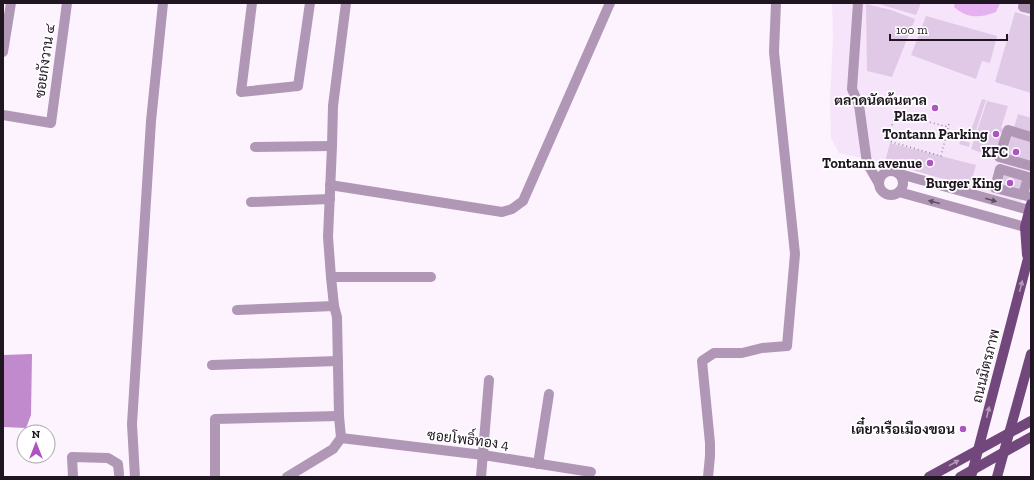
<svg xmlns="http://www.w3.org/2000/svg" width="1034" height="480" viewBox="0 0 1034 480" font-family="'Zilla Slab',Sarabun,serif">
<style>
.built{fill:#f6e5fa}
.green{fill:#e5b1f1}
.water{fill:#c08acd}
.building{fill:#e0c9e6}
.lines{fill:none;stroke-linecap:round;stroke-linejoin:round}
.path{stroke:#8c838e;stroke-width:1.5;stroke-dasharray:1 3;stroke-linecap:butt}
.minor{stroke:#af97b5;stroke-width:10}
.major{stroke:#72487c;stroke-width:10}
.oneway{fill:#605064}
.oneway2{fill:#b19ab7}
.poi-dot{fill:#ac54c1;stroke:#fff;stroke-width:1.5}
.labels{text-anchor:middle;dominant-baseline:central;stroke-width:3.5;stroke-linejoin:round;paint-order:stroke}
.street-label{font-size:14px;fill:#1f1621;stroke:#fff}
.poi-label{font-size:14px;font-weight:bold;fill:#1f1621;stroke:#fff;text-anchor:end}
</style>
<rect width="100%" height="100%" fill="#fcf3fe"/>
<polygon class="built" points="832,3 1031,3 1031,173 1021,204 900,167 839,153 831,138 830,101 833,35"/>
<path class="green" d="M955 3H1000L996 12C980 18 968 19 954 7Z"/>
<polygon class="water" points="32,354 31,415 26,428 3,427 3,355"/>
<g class="building">
<polygon points="875,3 921,3 916,15"/>
<polygon points="866,4 891,10 915,19 892,77 867,71"/>
<polygon points="1015,12 1031,17 1031,93 995,82"/>
<polygon points="926,16 997,36 990,63 982,61 976,79 911,55"/>
<polygon points="982,99 986,100 973,140 968,139"/>
<polygon points="987,101 1008,106 1001,128 1031,139 1031,161 1029,170 971,149"/>
<polygon points="1018,114 1031,118 1031,136 1013,131"/>
<polygon points="961,140 970,143 969,147 959,144"/>
<polygon points="890,143 976,165 970,187 885,162"/>
<polygon points="1001,175 1022,180 1019,192 998,187"/>
</g>
<g class="lines">
<g class="path">
<polyline points="897,105 888,141 941,156 949,124"/>
<polyline points="895,113 948,127"/>
</g>
<g class="minor">
<polyline points="252,3 241,92 298,86 310,3"/>
<polyline points="858,3 852,89 859,105 867,163 878,182"/>
<polyline points="1024,3 1023,7 1031,9"/>
<polyline points="3,52 11,3"/>
<polyline points="3,115 51,123 67,3"/>
<polyline points="1031,137 1008,130 999,157 1031,166"/>
<polyline points="255,147 332,146"/>
<circle cx="891" cy="183" r="12"/>
<polyline points="900,174 1029,210"/>
<polyline points="330,185 502,212 512,209 523,201 610,3"/>
<polyline points="899,192 1025,227"/>
<polyline points="1023,195 1028,177 1000,169 995,188 1031,197"/>
<polyline points="251,202 330,199"/>
<polyline points="331,277 431,277"/>
<polyline points="237,310 334,306"/>
<polyline points="212,365 338,361"/>
<polyline points="341,438 483,455 591,472"/>
<polyline points="538,464 549,394"/>
<polyline points="73,477 72,457 108,458 118,464 119,474"/>
<polyline points="135,477 132,424 151,121 163,3"/>
<polyline points="215,477 215,419 339,416"/>
<polyline points="287,477 333,449 341,438 339,416 337,317 334,306 331,277 328,237 332,146 333,106 346,3"/>
<polyline points="481,477 489,380"/>
<polyline points="708,477 710,456 710,443 702,361 714,353 742,353 762,348 787,346 795,254 774,52 776,3"/>
</g>
<g class="major">
<polyline points="1027,255 1025,227 1031,204"/>
<polyline points="929,477 1031,421"/>
<polyline points="960,477 1031,437"/>
<polyline points="971,477 1031,247"/>
<polyline points="997,477 1031,354"/>
</g>
</g>
<defs><path id="oneway-solid" d="M-6-.8H1V-3.2L6.5 0L1 3.2V.8H-6Z"/></defs>
<g class="oneway">
<use href="#oneway-solid" transform="translate(991 200) rotate(16)"/>
<use href="#oneway-solid" transform="translate(934 202) rotate(-165)"/>
</g>
<g class="oneway2">
<use href="#oneway-solid" transform="translate(1021 286) rotate(-76)"/>
<use href="#oneway-solid" transform="translate(988 412) rotate(-76)"/>
<use href="#oneway-solid" transform="translate(954 463) rotate(-29)"/>
</g>
<g class="poi-dot">
<circle cx="935" cy="108" r="4"/>
<circle cx="996" cy="134" r="4"/>
<circle cx="1016" cy="152" r="4"/>
<circle cx="930" cy="163" r="4"/>
<circle cx="1010" cy="183" r="4"/>
<circle cx="963" cy="429" r="4"/>
</g>
<g class="labels">
<g class="street-label">
<text transform="translate(45 61) rotate(-82)">ซอยกังวาน ๔</text>
<text transform="translate(986 366) rotate(-76)">ถนนมิตรภาพ</text>
<text transform="translate(468 440) rotate(7)">ซอยโพธิ์ทอง 4</text>
</g>
<g class="poi-label">
<text x="927" y="100">ตลาดนัดต้นตาล<tspan x="927" dy="16">Plaza</tspan></text>
<text x="988" y="134">Tontann Parking</text>
<text x="1008" y="152">KFC</text>
<text x="922" y="163">Tontann avenue</text>
<text x="1002" y="183">Burger King</text>
<text x="955" y="429">เตี๋ยวเรือเมืองขอน</text>
</g>
</g>
<rect width="1034" height="480" fill="none" stroke="#1f1621" stroke-width="8"/>
<g transform="translate(36 444)"><circle r="19" fill="#ffffff" stroke="#a5a2a6"/>
<path d="M0-3L7 15L0 10L-7 15Z" fill="#ac54c1"/>
<text y="-6" font-size="11" font-weight="bold" text-anchor="middle" fill="#1f1621">N</text>
</g>
<path d="M890 34v6h117v-6" fill="none" stroke="#1f1621" stroke-width="2"/>
<text x="896" y="34" font-size="12" fill="#1f1621" stroke="#ffffff" stroke-width="3" paint-order="stroke">100 m</text>
</svg>
